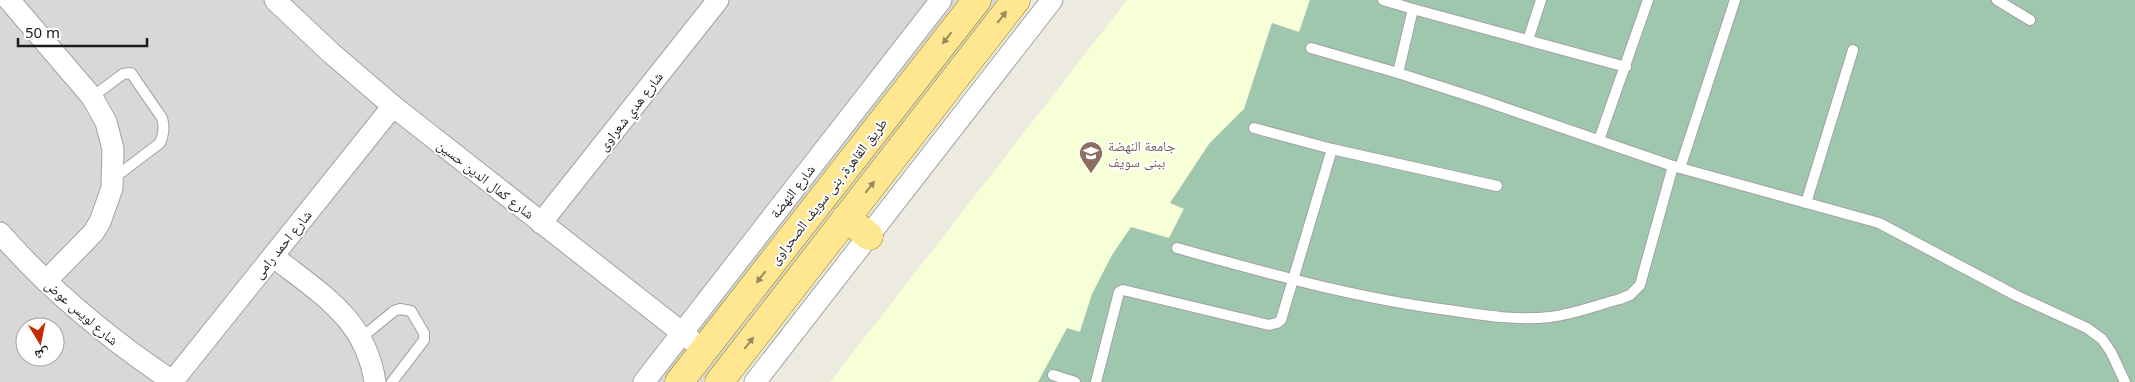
<svg xmlns="http://www.w3.org/2000/svg" width="2135" height="382" viewBox="0 0 2135 382" font-family="'Noto Sans','Noto Naskh Arabic',sans-serif">
<style>
.residential{fill:#d9d8d7;fill-rule:evenodd}
.education{fill:#f6ffd6}
.cemetery{fill:#9fc7ae}
.lines{fill:none;stroke-linecap:round;stroke-linejoin:round}
.service-casing{stroke:#a2a2a2;stroke-width:12}
.minor-casing{stroke:#a2a2a2;stroke-width:23}
.primary-casing{stroke:#918000;stroke-width:29}
.service{stroke:#fff;stroke-width:10}
.minor{stroke:#fff;stroke-width:21}
.primary{stroke:#ffe792;stroke-width:28}
.oneway{fill:#988b5c}
.labels{text-anchor:middle;dominant-baseline:central;stroke-width:4;stroke-linejoin:round;paint-order:stroke}
.street-label{font-size:14px;fill:#1b1b1b;stroke:#fff}
.education-label{font-size:14px;fill:#785e54;stroke:#fff;text-anchor:start}
</style>
<rect width="100%" height="100%" fill="#edebdf"/>
<path class="residential" d="M0 0H1002L703 382H0ZM25 327H55V357H25Z"/>
<polygon class="education" points="1127,0 1310,0 1299,32 1272,23 1244,109 1209,144 1170,203 1184,208 1169,238 1092,294 1079,332 1067,328 1038,382 830,382"/>
<polygon class="cemetery" points="1310,0 2135,0 2135,382 1038,382 1067,328 1080,332 1092,294 1112,255 1131,227 1169,238 1184,209 1170,203 1209,144 1244,109 1272,23 1299,32"/>
<g class="lines">
<g class="service-casing">
<g id="service">
<polyline points="1383,0 1413,9 1398,73"/>
<polyline points="1997,0 2030,20"/>
<polyline points="1413,9 1626,67"/>
<polyline points="1528,40 1541,0"/>
<polyline points="1311,48 1398,73 1482,100 1673,166 1879,223 2017,296 2087,328 2102,339 2111,352 2125,382"/>
<path d="M92 97 123 74 131 73 162 118C165 127 164 134 160 143L114 178"/>
<polyline points="1599,140 1648,0"/>
<polyline points="1332,149 1497,186"/>
<polyline points="1680,168 1735,0"/>
<polyline points="1806,203 1853,50"/>
<path d="M1177 248C1266 273 1355 298 1448 310 1481 315 1517 321 1550 317 1574 314 1597 305 1620 299L1630 295 1640 285 1673 166"/>
<polyline points="361,338 394,311 400,309 411,311 424,333 424,340 392,382"/>
<polyline points="1053,375 1075,382"/>
<polyline points="1096,382 1119,292 1123,290 1269,325 1277,323 1281,320 1332,149 1254,128"/>
</g>
</g>
<g class="minor-casing">
<g id="minor">
<polyline points="9,0 92,97 106,122 113,149 112,188 100,222 93,233 46,281"/>
<polyline points="275,0 330,52 393,106 704,350"/>
<polyline points="541,223 718,0"/>
<path d="M0 233C50 290 109 339 172 381"/>
<path d="M273 256C320 294 365 317 375 382"/>
<polyline points="172,382 393,106"/>
<polyline points="644,382 941,0"/>
<polyline points="755,382 1052,0"/>
</g>
</g>
<g class="primary-casing">
<g id="primary">
<polyline points="846,218 869,236"/>
<polyline points="679,382 977,0"/>
<polyline points="719,382 1016,0"/>
</g>
</g>
<use href="#service" class="service"/>
<use href="#minor" class="minor"/>
<use href="#primary" class="primary"/>
</g>
<defs><path id="oneway-solid" d="M-6-.8H1V-3.2L6.5 0L1 3.2V.8H-6Z" transform="scale(1.25)"/></defs>
<g class="oneway">
<use href="#oneway-solid" transform="translate(1002 17) rotate(-52)"/>
<use href="#oneway-solid" transform="translate(947 38) rotate(128)"/>
<use href="#oneway-solid" transform="translate(870 187) rotate(-52)"/>
<use href="#oneway-solid" transform="translate(761 277) rotate(128)"/>
<use href="#oneway-solid" transform="translate(749 343) rotate(-52)"/>
</g>
<defs>
<g id="university-pin" transform="scale(1.25)"><path d="M0 17L-7.5 6A9.5 9.5 0 1 1 7.5 6Z" fill="#8d6e63" stroke="#fff"/><path d="M0-5L7-2L0 1L-7-2ZM-4 1L0 2.5L4 1V4Q0 6-4 4Z" fill="#fff"/></g>
</defs>
<g fill-rule="evenodd">
<use href="#university-pin" x="1091" y="153"/>
</g>
<g class="labels">
<g class="street-label">
<text transform="translate(630 111) rotate(-52)">شارع هدي شعراوى</text>
<text transform="translate(486 179) rotate(38)">شارع كمال الدين حسين</text>
<text transform="translate(792 191) rotate(-52)">شارع النهضة</text>
<text transform="translate(828 191) rotate(-52)">طريق القاهرة, بنى سويف الصحراوى</text>
<text transform="translate(282 244) rotate(-51)">شارع احمد رامى</text>
<text transform="translate(82 312) rotate(41)">شارع لويس عوض</text>
</g>
<g class="education-label">
<text x="1108" y="145">جامعة النهضة<tspan x="1108" dy="16">ببنى سويف</tspan></text>
</g>
</g>
<g transform="translate(40 342) rotate(170)"><circle r="24" fill="#ffffff" stroke="#a4a4a4"/>
<path d="M0-4L9 19L0 12L-9 19Z" fill="#c52a00"/>
<text y="-8" font-size="14" font-weight="bold" text-anchor="middle" fill="#1b1b1b">ش</text>
</g>
<path d="M18 38v8h129v-8" fill="none" stroke="#1b1b1b" stroke-width="2.5"/>
<text x="25" y="38" font-size="15" fill="#1b1b1b" stroke="#ffffff" stroke-width="4" paint-order="stroke">50 m</text>
</svg>
